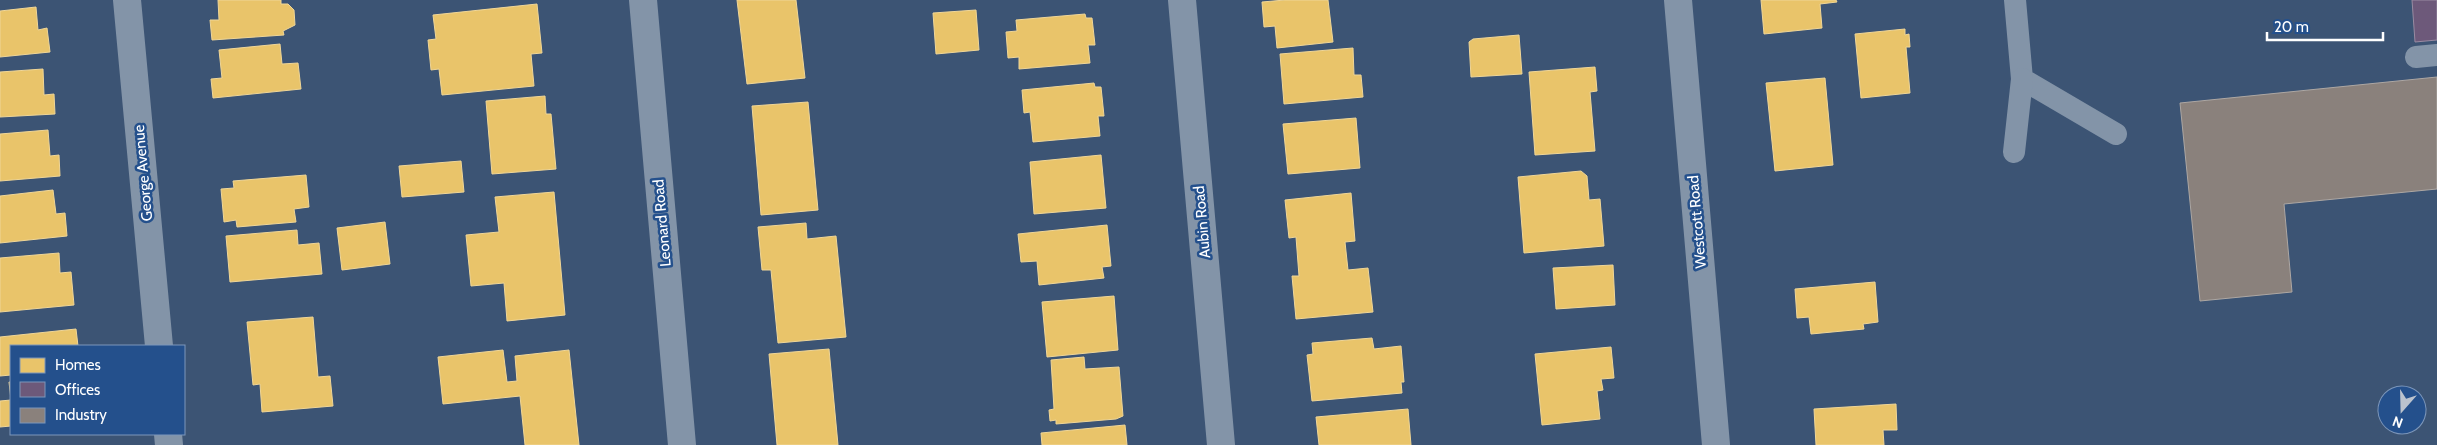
<svg xmlns="http://www.w3.org/2000/svg" width="2437" height="445" viewBox="0 0 2437 445" font-family="Cabin,sans-serif">
<style>
.homes{fill:#e9c46a;stroke:#f0d697}
.offices{fill:#6d597a;stroke:#998ba2}
.industry{fill:#8a817c;stroke:#ada7a3}
.lines{fill:none;stroke-linecap:round;stroke-linejoin:round}
.service{stroke:#8394a8;stroke-width:22}
.minor{stroke:#8394a8;stroke-width:28}
.labels{text-anchor:middle;dominant-baseline:central;stroke-width:5;stroke-linejoin:round;paint-order:stroke}
.street-label{font-size:15px;fill:#fff;stroke:#24508c}
</style>
<rect width="100%" height="100%" fill="#3c5474"/>
<g class="homes">
<polygon points="218,0 281,0 281,4 288,4 294,10 295,25 283,31 284,35 212,40 210,20 219,20"/>
<polygon points="737,0 796,0 805,78 747,84"/>
<polygon points="1285,0 1328,0 1333,42 1277,48 1275,26 1264,27 1262,2"/>
<polygon points="1761,0 1836,0 1837,2 1820,4 1822,28 1764,34"/>
<polygon points="537,4 542,53 531,54 534,86 442,95 439,69 431,70 428,40 436,39 433,15"/>
<polygon points="36,7 38,30 47,28 50,52 0,57 0,11"/>
<polygon points="976,10 979,50 936,54 933,13"/>
<polygon points="1085,14 1086,18 1092,18 1095,45 1088,45 1090,63 1019,69 1019,57 1008,58 1006,32 1017,31 1016,20"/>
<polygon points="1905,29 1905,35 1909,34 1910,47 1906,47 1910,93 1861,98 1855,34"/>
<polygon points="1519,35 1522,74 1471,77 1469,42 1473,39"/>
<polygon points="280,44 282,64 298,63 301,89 213,98 211,79 222,78 219,50"/>
<polygon points="1353,48 1354,75 1361,75 1363,97 1284,104 1280,54"/>
<polygon points="1595,67 1597,91 1590,92 1595,151 1535,155 1529,72"/>
<polygon points="43,69 44,95 54,94 55,114 0,117 0,72"/>
<polygon points="1825,78 1833,165 1775,171 1766,83"/>
<polygon points="1094,83 1095,87 1101,87 1104,116 1098,116 1100,136 1033,142 1030,112 1024,113 1022,90"/>
<polygon points="545,96 546,114 551,114 556,169 492,174 486,101"/>
<polygon points="808,102 818,210 761,215 752,106"/>
<polygon points="1356,118 1360,168 1288,174 1283,124"/>
<polygon points="48,130 50,156 59,155 60,176 0,181 0,134"/>
<polygon points="1101,155 1106,208 1034,214 1030,162"/>
<polygon points="461,161 464,192 402,197 399,166"/>
<polygon points="1581,171 1587,176 1589,200 1600,199 1604,246 1524,253 1518,177"/>
<polygon points="306,175 309,207 294,209 296,222 237,227 236,220 224,222 221,189 234,188 233,181"/>
<polygon points="53,190 56,214 65,213 67,236 0,243 0,196"/>
<polygon points="554,192 565,315 507,321 504,283 471,286 466,235 499,232 495,197"/>
<polygon points="1351,193 1355,241 1345,242 1348,270 1368,268 1373,312 1296,319 1292,276 1299,276 1296,237 1289,238 1285,200"/>
<polygon points="385,222 390,264 342,270 337,228"/>
<polygon points="806,223 807,239 836,236 846,337 778,343 771,270 762,270 758,227"/>
<polygon points="1107,225 1111,266 1102,267 1104,278 1039,285 1037,261 1021,262 1018,234"/>
<polygon points="297,230 298,245 319,243 322,274 230,282 226,236"/>
<polygon points="59,253 60,273 71,272 74,305 0,312 0,258"/>
<polygon points="1613,265 1615,305 1556,309 1553,268"/>
<polygon points="1875,282 1878,322 1863,324 1864,329 1811,334 1809,317 1797,318 1795,289"/>
<polygon points="1114,296 1118,350 1047,357 1042,302"/>
<polygon points="313,317 318,377 330,376 333,406 262,412 260,384 253,385 247,322"/>
<polygon points="76,329 78,346 11,346 11,375 0,376 0,337"/>
<polygon points="1372,338 1374,349 1401,346 1404,382 1401,382 1402,393 1312,401 1307,355 1313,354 1312,343"/>
<polygon points="1611,347 1614,378 1601,379 1603,390 1597,391 1600,419 1542,425 1535,354"/>
<polygon points="829,349 838,445 777,445 769,354"/>
<polygon points="503,350 507,382 517,381 515,356 569,350 579,445 525,445 520,396 443,404 438,357"/>
<polygon points="1084,357 1085,369 1119,367 1123,416 1116,419 1056,424 1056,420 1050,421 1049,410 1054,409 1051,360"/>
<polygon points="9,382 11,382 11,426 0,427 0,401 11,400"/>
<polygon points="1896,404 1897,430 1883,430 1884,445 1816,445 1814,409"/>
<polygon points="1408,409 1411,445 1319,445 1316,417"/>
<polygon points="1125,425 1127,445 1042,445 1041,433"/>
</g>
<polygon class="offices" points="2412,0 2437,0 2437,40 2415,42"/>
<polygon class="industry" points="2437,77 2437,189 2284,204 2292,292 2200,301 2180,103"/>
<g class="lines">
<g class="service">
<polyline points="2015,0 2022,79 2116,134"/>
<polyline points="2416,57 2437,55"/>
<polyline points="2014,152 2022,79"/>
</g>
<g class="minor">
<polyline points="127,0 159,346"/>
<polyline points="643,0 682,445"/>
<polyline points="1182,0 1221,445"/>
<polyline points="1678,0 1716,445"/>
<polyline points="168,434 169,445"/>
</g>
</g>
<g class="labels">
<g class="street-label">
<text transform="translate(143 173) rotate(-95)">George Avenue</text>
<text transform="translate(1202 222) rotate(-95)">Aubin Road</text>
<text transform="translate(1697 222) rotate(-95)">Westcott Road</text>
<text transform="translate(662 223) rotate(-95)">Leonard Road</text>
</g>
</g>
<rect x="10" y="345" width="175" height="90" fill="#24508c" stroke="#7c96ba"/>
<rect x="20" y="358" width="25" height="15" fill="#e9c46a" stroke="#7c96ba"/>
<text x="55" y="370" font-size="15" fill="#ffffff">Homes</text>
<rect x="20" y="382" width="25" height="15" fill="#6d597a" stroke="#7c96ba"/>
<text x="55" y="395" font-size="15" fill="#ffffff">Offices</text>
<rect x="20" y="408" width="25" height="15" fill="#8a817c" stroke="#7c96ba"/>
<text x="55" y="420" font-size="15" fill="#ffffff">Industry</text>
<g transform="translate(2402 410) rotate(200)"><circle r="24" fill="#24508c" stroke="#7c96ba"/>
<path d="M0-4L9 19L0 12L-9 19Z" fill="#bbc3ce"/>
<text y="-8" font-size="14" font-weight="bold" text-anchor="middle" fill="#ffffff">N</text>
</g>
<path d="M2267 32v8h116v-8" fill="none" stroke="#ffffff" stroke-width="2.5"/>
<text x="2274" y="32" font-size="15" fill="#ffffff" stroke="#24508c" stroke-width="4" paint-order="stroke">20 m</text>
</svg>
